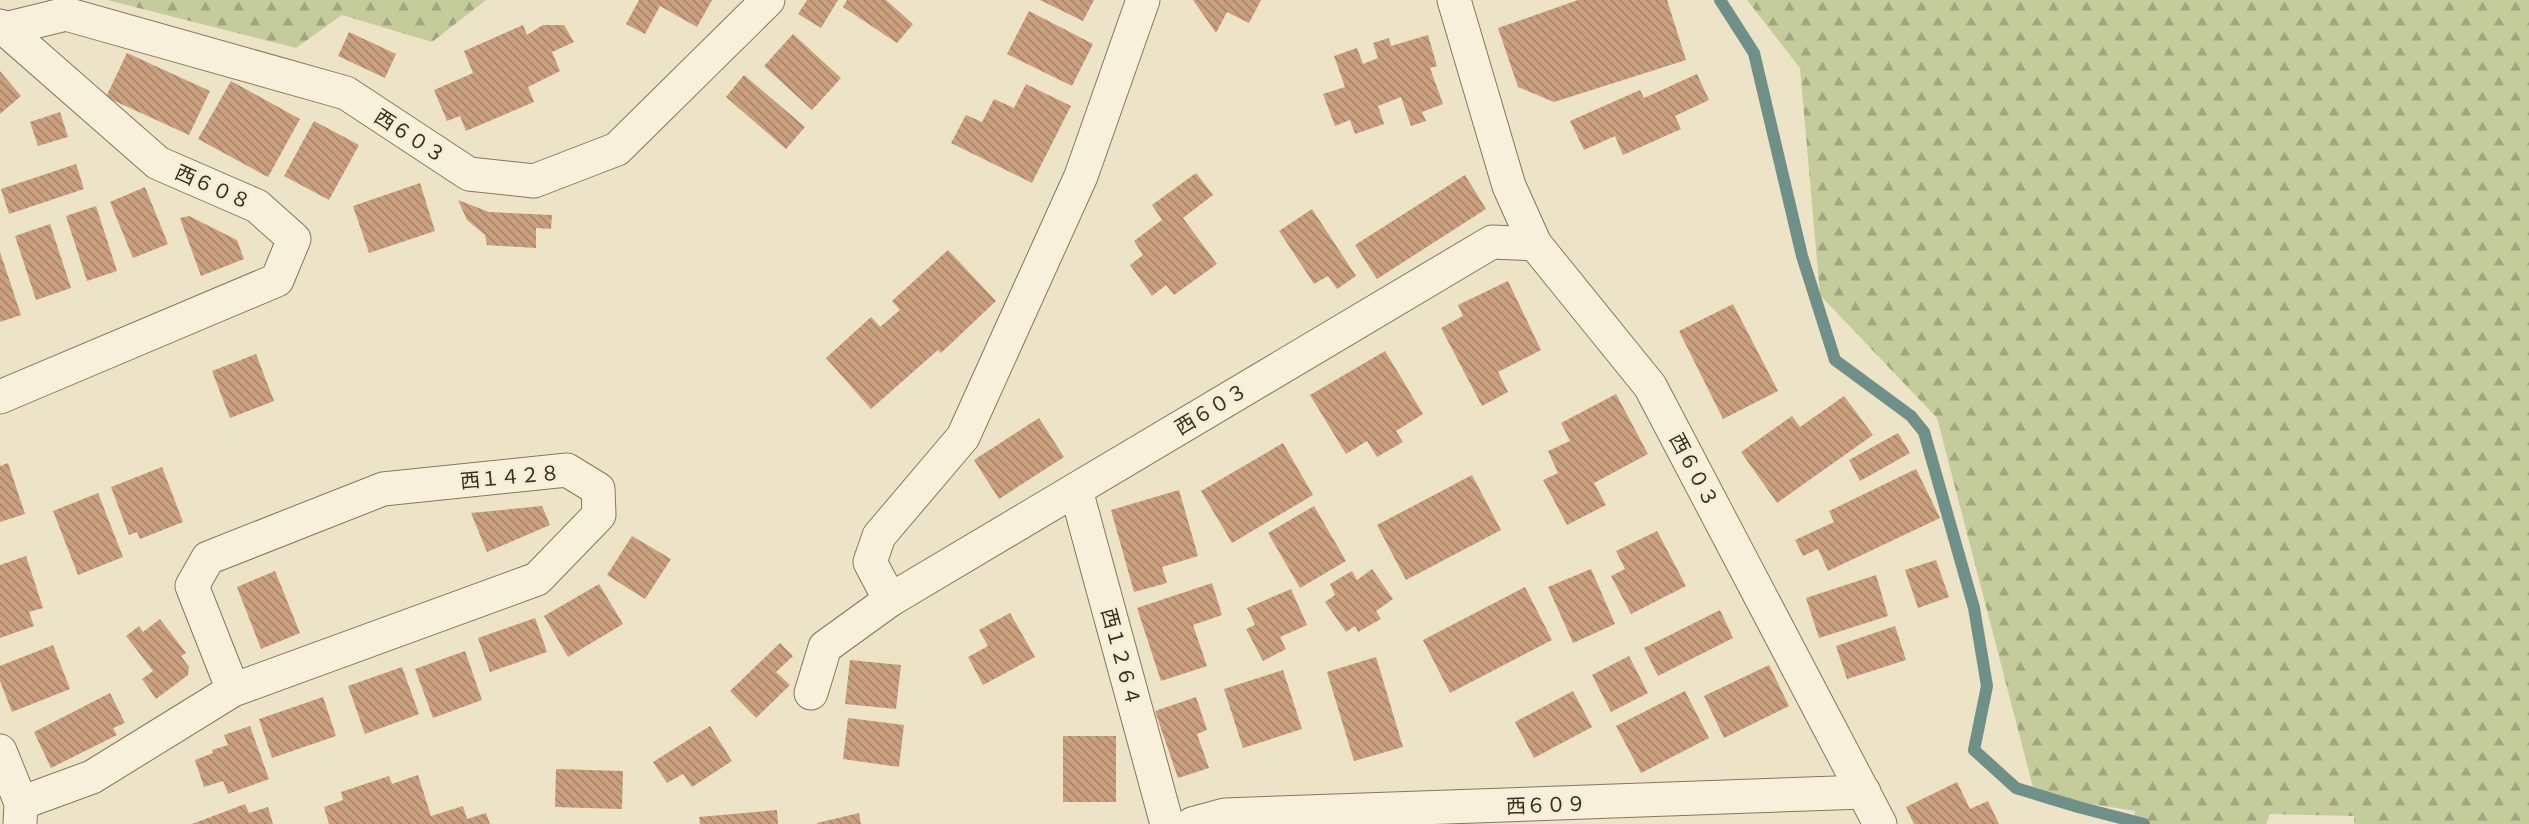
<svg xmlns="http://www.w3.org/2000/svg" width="2529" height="824" viewBox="0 0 2529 824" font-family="'Libre Baskerville','Noto Sans JP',serif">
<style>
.forest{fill:url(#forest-firs)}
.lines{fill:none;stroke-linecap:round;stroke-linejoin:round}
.stream{stroke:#6f9088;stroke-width:12}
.building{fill:url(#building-back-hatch)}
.minor-casing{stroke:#89755d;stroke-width:35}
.minor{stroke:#f8f0da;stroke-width:33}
.labels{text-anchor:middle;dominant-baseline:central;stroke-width:5;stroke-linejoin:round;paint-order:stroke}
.street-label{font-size:20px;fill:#392d20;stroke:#f5edd6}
</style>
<defs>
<pattern id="forest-firs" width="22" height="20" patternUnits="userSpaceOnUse" patternTransform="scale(1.5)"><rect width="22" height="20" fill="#c5cc9b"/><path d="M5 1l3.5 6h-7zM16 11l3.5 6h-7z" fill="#a1a67e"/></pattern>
<pattern id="building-back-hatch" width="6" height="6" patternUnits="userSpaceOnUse" patternTransform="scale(1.5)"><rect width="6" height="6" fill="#ca9f7e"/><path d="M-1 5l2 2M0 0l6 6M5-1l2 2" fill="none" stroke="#a58267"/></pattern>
</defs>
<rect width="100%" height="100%" fill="#ede3c7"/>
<g class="forest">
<polygon points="107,0 486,0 432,42 342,15 296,48"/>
<polygon points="1747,0 2529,0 2529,824 2354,824 2354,816 2270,814 2266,824 2134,824 2135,811 2035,795 1937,418 1820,295 1800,68"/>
</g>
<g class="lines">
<polyline class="stream" points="1720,0 1754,53 1802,256 1835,360 1911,416 1924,432 1974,608 1987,686 1974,750 2016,788 2078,807 2144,824"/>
</g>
<g class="building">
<polygon points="639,0 712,0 697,27 660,6 645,34 626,24"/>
<polygon points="807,0 838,0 821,28 798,14"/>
<polygon points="847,0 886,0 913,24 897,43 843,7"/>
<polygon points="1040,0 1094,0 1083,21"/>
<polygon points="1193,0 1261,0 1249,23 1227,12 1216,33"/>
<polygon points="1578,0 1667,0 1686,60 1554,102 1518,87 1498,28"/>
<polygon points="1029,11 1093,44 1072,86 1007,54"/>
<polygon points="523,25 527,35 543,25 564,25 574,42 552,52 560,71 528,87 534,102 466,131 460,116 447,121 434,90 473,73 464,51"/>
<polygon points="349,32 396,54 385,78 338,56"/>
<polygon points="793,34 841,78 812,110 764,66"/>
<polygon points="1428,35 1437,66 1430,68 1443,104 1422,112 1426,121 1411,126 1401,97 1378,106 1384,124 1355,134 1350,120 1335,126 1323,94 1345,87 1334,56 1357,48 1363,64 1378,58 1373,43 1389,38 1391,46"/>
<polygon points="127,53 210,91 189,135 106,97"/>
<polygon points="0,71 21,96 0,114"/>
<polygon points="1697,74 1709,100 1675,116 1681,129 1623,155 1615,136 1584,150 1570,121 1640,90 1644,98"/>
<polygon points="744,75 805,127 786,149 726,97"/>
<polygon points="231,81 300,119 268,177 198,139"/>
<polygon points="1026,84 1071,106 1032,183 951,143 966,115 982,122 994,99 1014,108"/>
<polygon points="60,112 68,137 38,146 30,122"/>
<polygon points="314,121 359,145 329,200 284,176"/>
<polygon points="76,164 84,189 9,214 1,189"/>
<polygon points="1196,173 1213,195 1183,218 1217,264 1174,295 1166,285 1152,296 1130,265 1143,255 1134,241 1162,220 1152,205"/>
<polygon points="1465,175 1486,209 1377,279 1355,245"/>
<polygon points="420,183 435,231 369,253 353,206"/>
<polygon points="145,187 168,244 133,258 110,202"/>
<polygon points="458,200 489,212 552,215 551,229 536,228 536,248 487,245 485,235 467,220"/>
<polygon points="96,206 117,271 87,281 66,216"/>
<polygon points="1312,209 1356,276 1337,289 1328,276 1314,284 1279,231"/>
<polygon points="189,216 237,240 244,259 201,276 180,218"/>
<polygon points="50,224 71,288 36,300 15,236"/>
<polygon points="948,250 996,301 941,353 938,350 871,409 826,358 871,317 880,327 900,310 892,301"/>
<polygon points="0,252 21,315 0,322"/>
<polygon points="1508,281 1541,350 1498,372 1508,392 1482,406 1441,328 1463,316 1458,305"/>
<polygon points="1733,304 1778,391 1723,419 1679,331"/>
<polygon points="1385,351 1423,414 1396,431 1403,442 1377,457 1367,441 1346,454 1310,395"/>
<polygon points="256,354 274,401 230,418 212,371"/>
<polygon points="1616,394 1648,454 1594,483 1606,505 1567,525 1543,480 1558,473 1548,451 1570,441 1561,423"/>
<polygon points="1844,396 1873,435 1777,503 1741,452 1792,416 1800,427"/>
<polygon points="1039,418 1064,457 999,499 974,460"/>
<polygon points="1898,433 1910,453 1860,481 1849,460"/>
<polygon points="1283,443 1313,495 1232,543 1201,491"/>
<polygon points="8,463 25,514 0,522 0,466"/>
<polygon points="162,467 183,522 140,539 137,532 129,535 111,487"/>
<polygon points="1916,469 1940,518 1828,571 1818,549 1803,556 1795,540 1834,522 1829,511"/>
<polygon points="1472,475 1501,530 1406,580 1377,525"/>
<polygon points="1179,490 1198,556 1162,567 1167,583 1134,592 1111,510"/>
<polygon points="98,493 123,557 78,575 53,511"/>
<polygon points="542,506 550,525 487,552 471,513"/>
<polygon points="1314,506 1346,561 1300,588 1268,533"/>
<polygon points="1657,531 1686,586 1631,614 1611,576 1625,569 1616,551"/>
<polygon points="632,536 671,559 645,599 607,575"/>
<polygon points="26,556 43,608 29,612 34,626 0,638 0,565"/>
<polygon points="1936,560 1949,597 1918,608 1905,570"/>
<polygon points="1372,569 1393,599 1376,611 1381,619 1358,632 1355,626 1346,632 1325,602 1335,595 1330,584 1352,571 1357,580"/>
<polygon points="1591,569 1615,624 1573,643 1548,587"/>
<polygon points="275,571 300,633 261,649 237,587"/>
<polygon points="1876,575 1888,616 1819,638 1806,598"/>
<polygon points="1212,583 1222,615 1193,625 1207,666 1161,681 1137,608"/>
<polygon points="599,584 623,624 568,657 544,616"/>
<polygon points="1525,587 1552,640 1450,693 1423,640"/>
<polygon points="1291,589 1307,625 1280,637 1286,649 1263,661 1246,629 1255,625 1247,608"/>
<polygon points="1720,610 1733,638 1658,676 1644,648"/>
<polygon points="1010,613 1035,657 983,685 968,657 988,646 979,630"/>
<polygon points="535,618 547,652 490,672 478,638"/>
<polygon points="160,619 186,653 181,656 189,667 188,675 156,699 142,679 153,671 126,636 139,626 143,632"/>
<polygon points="1895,626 1906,660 1847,679 1836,646"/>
<polygon points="780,643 793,656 776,672 790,685 756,718 730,691"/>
<polygon points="53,645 70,689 12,712 0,681 0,666"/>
<polygon points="465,651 482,700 433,718 415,669"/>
<polygon points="1629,656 1648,693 1611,712 1592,675"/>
<polygon points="1376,657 1403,747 1354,761 1327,672"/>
<polygon points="850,660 901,665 896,709 845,704"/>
<polygon points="1769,665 1789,706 1724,738 1704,696"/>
<polygon points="402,667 419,714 365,734 348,686"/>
<polygon points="1283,670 1302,729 1243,748 1224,689"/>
<polygon points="1573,691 1592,727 1534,758 1515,722"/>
<polygon points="1685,691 1709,738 1641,773 1616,726"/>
<polygon points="110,693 125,723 113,728 117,735 51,768 34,732"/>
<polygon points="323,697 336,736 272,758 259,719"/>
<polygon points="1196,697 1207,730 1197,734 1209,768 1178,778 1155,711"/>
<polygon points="848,718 904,725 899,767 843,759"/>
<polygon points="250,726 269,779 228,794 223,781 204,787 195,760 213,753 212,750 228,745 224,735"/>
<polygon points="710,726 732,761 692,787 683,774 667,783 653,762"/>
<rect x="1063" y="736" width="53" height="66"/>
<polygon points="556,769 623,771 622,809 555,807"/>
<polygon points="418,775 431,816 463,806 467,819 486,813 490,824 329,824 324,807 343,800 341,792 389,776 392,784"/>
<polygon points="1957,782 1970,809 1988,801 1999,824 1914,824 1906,807"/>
<polygon points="245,804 249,813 268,807 273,824 192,824"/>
<polygon points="777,810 778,824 700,824 699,817"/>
<polygon points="859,813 861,824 817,824 817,823"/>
</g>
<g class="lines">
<g class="minor-casing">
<g id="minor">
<polyline points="1143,0 1081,176 963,437 879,536 870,562 890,600 1492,242 1535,244 1650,386 1880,824"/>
<polyline points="1454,0 1509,186 1535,244"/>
<polyline points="0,26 5,29 66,14 346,93 469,174 534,181 617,149 768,0"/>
<polyline points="0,397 277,280 294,239 257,206 158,163 5,29"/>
<polyline points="1076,490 1167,824"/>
<polyline points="811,693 825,647 890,600"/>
<polyline points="0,751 21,803 20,823"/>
<polyline points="21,803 92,777 233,690 537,579 599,515 598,489 567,470 383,489 208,558 192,586 233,690"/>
<polyline points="1192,824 1225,815 1864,792"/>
</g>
</g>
<use href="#minor" class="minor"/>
</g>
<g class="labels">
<g class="street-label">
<text transform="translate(410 136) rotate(33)">西６０３</text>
<text transform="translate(213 187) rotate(24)">西６０８</text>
<text transform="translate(1211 409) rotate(-31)">西６０３</text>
<text transform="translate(1694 470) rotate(62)">西６０３</text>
<text transform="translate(510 477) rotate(-5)">西１４２８</text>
<text transform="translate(1121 657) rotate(75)">西１２６４</text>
<text transform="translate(1546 805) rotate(-2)">西６０９</text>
</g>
</g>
</svg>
